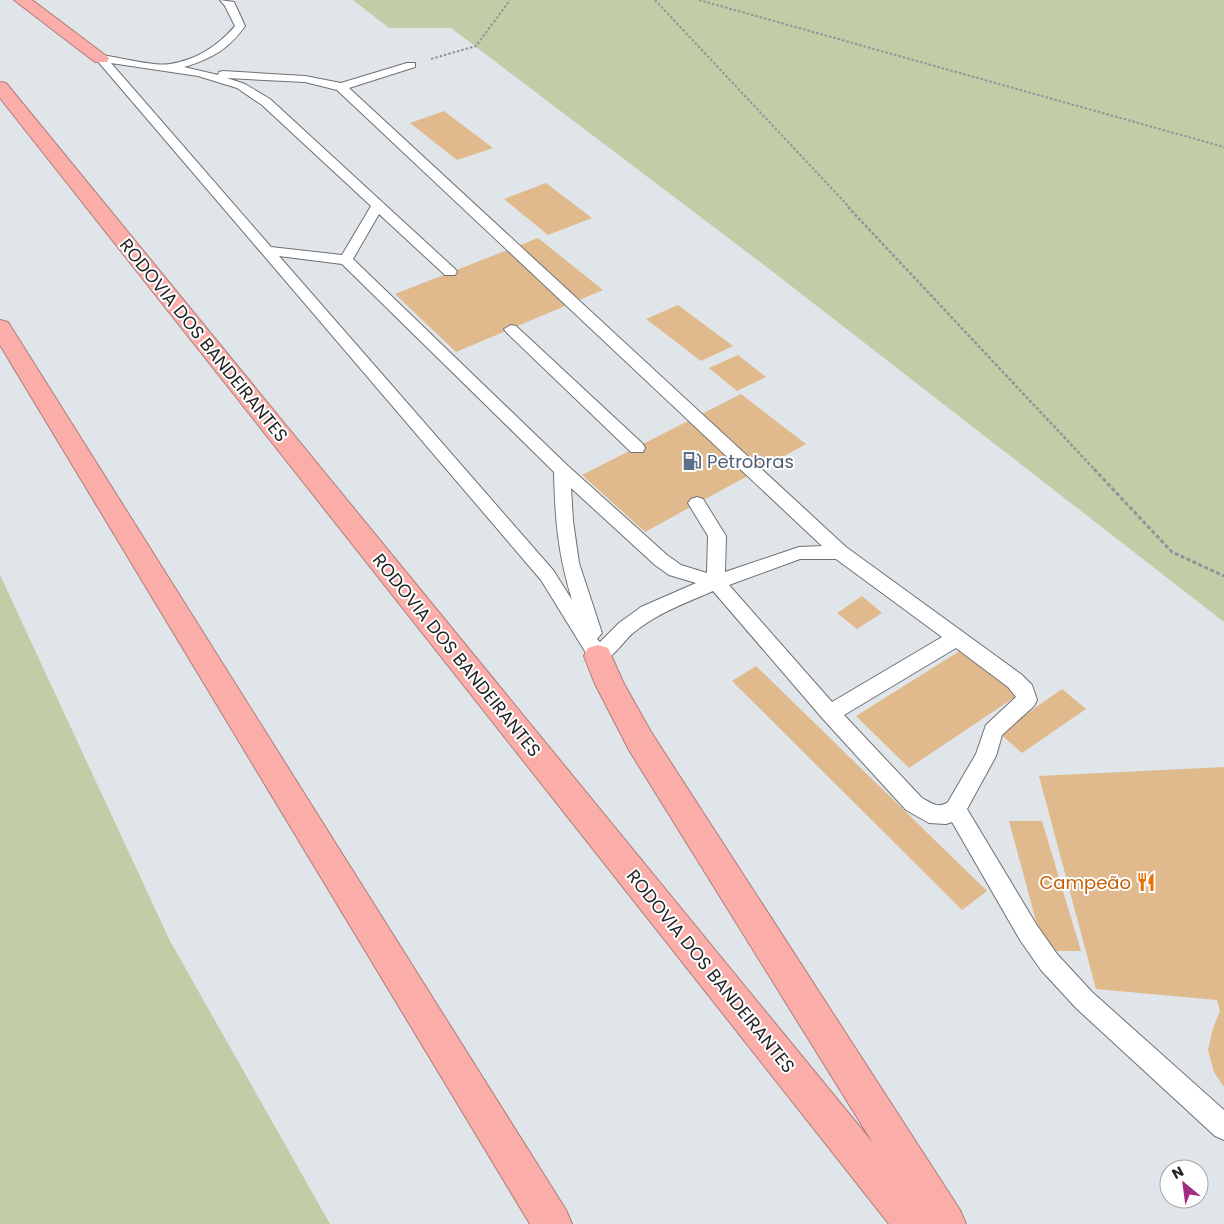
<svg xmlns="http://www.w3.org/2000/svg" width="1224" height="1224" viewBox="0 0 1224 1224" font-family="Poppins,sans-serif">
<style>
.green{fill:#c2cca7}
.building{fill:#e0ba8d}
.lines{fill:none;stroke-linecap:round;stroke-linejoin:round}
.service-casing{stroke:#6d7175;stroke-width:2}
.motorway-casing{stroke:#ae7d7a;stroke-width:2}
.path-far2{stroke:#919598;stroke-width:2;stroke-dasharray:2.5 2;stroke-linecap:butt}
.path-far1{stroke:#919598;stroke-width:2.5;stroke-dasharray:3 2;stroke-linecap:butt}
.path{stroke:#919598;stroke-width:3;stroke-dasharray:4 2.5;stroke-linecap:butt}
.service{fill:#fff;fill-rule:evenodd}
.motorway{fill:#faada9;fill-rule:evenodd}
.labels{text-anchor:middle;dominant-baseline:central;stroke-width:4;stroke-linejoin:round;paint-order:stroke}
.street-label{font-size:18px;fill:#212324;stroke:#fff}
.service-label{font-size:18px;fill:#4e5e75;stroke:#fff;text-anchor:start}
.food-label{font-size:18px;fill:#c56008;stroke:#fff;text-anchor:end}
</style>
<rect width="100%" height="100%" fill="#e0e5e9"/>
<g class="green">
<polygon points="353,0 1224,0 1224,622 768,268 451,28 389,28"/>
<polygon points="0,575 170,941 330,1224 0,1224"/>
</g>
<g class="building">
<polygon points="444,111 493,148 457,160 410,123"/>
<polygon points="546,183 592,218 548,235 504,199"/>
<polygon points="538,238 603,290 456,352 395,294"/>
<polygon points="678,305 733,346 701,361 646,319"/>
<polygon points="738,355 766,377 737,391 709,368"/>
<polygon points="741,394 806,444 645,532 582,475"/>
<polygon points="862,596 882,613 857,629 837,613"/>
<polygon points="966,647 1021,693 909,768 856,716"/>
<polygon points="756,666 987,891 962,910 732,681"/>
<polygon points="1062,689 1086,709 1022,753 999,733"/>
<polygon points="1224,767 1224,1087 1214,1072 1208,1050 1213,1028 1220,1011 1217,1000 1096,989 1039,776"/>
<polygon points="1009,821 1042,821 1081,951 1044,951"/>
</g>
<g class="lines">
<g class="service-casing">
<g id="service">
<path d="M220 0 234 2 245 26C229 49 211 59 184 67L218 75 219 72 223 71 305 76 341 83 407 63H415V67L349 88 846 547 1022 675 1032 685 1037 700 1034 706 1002 735 996 756 967 809 1036 924 1057 954 1092 992 1224 1110V1140L1215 1136 1076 1008 1041 970 1020 940 952 822 946 824 929 823 906 810 823 719 713 591C686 603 657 613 633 633 621 643 609 667 591 661L541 580 95 58 101 55C118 57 155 67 170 64 196 60 218 46 235 26L225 6ZM111 63 198 76 237 88 262 105 371 206 342 255 271 247ZM227 78 305 82 337 90 822 546 799 547 725 572 726 536 703 499 697 497 691 499 688 503 708 536 707 573 681 565 667 555 568 466 353 259 379 214 445 275H455L457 272 455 269 270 99 245 84ZM279 256 342 264 554 472C555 519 558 554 572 600L553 570ZM571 488 655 565 669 575 696 583 641 607 619 623 600 642 597 639 602 633 579 563 573 521ZM800 559H836L942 637 832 702 729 585ZM956 648 1008 687 1016 697 986 725 976 754 948 802C938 809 931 803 922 798L844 715Z"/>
<polygon points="511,325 516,326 643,444 645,448 643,452 631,452 506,332 504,329"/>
</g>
</g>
<g class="motorway-casing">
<g id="motorway">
<polygon points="14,0 32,0 109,58 107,62 95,62"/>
<polygon points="0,82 6,83 873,1143 629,750 595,684 584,656 588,648 598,645 608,648 623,682 651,732 960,1210 966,1224 889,1224 0,98"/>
<polygon points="0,320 8,322 11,327 566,1210 572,1224 530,1224 0,345"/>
</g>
</g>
<g class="path-far2">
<polyline points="655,0 850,208"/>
<polyline points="699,0 1224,147"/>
<polyline points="431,59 476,46 510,0"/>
</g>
<polyline class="path-far1" points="848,207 1095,470"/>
<polyline class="path" points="1094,469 1172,552 1224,576"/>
<use href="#service" class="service"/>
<use href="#motorway" class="motorway"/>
</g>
<defs>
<g id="fuel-bare" transform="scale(1.5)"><path d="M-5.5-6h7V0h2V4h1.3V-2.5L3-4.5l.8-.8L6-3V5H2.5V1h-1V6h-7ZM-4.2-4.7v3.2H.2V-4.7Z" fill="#5c6f8a" stroke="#fff" stroke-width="2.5" paint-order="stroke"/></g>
<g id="restaurant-bare" transform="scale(1.5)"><path d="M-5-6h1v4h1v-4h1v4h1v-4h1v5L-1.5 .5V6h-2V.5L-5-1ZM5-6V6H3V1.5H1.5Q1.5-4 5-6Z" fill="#e8710a" stroke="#fff" stroke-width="2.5" paint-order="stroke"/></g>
</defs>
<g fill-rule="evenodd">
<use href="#fuel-bare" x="692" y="461"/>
<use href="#restaurant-bare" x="1146" y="882"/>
</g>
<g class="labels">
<g class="street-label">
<text transform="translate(204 340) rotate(51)">RODOVIA DOS BANDEIRANTES</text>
<text transform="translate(457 655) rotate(51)">RODOVIA DOS BANDEIRANTES</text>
<text transform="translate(711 971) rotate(51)">RODOVIA DOS BANDEIRANTES</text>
</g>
<g class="service-label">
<text x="707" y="461">Petrobras</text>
</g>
<g class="food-label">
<text x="1131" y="882">Campeão</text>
</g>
</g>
<g transform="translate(1184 1184) rotate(331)"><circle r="24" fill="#ffffff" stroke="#a6a7a7"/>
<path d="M0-4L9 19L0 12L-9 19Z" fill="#a32c83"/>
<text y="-8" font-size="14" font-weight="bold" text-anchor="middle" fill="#212324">N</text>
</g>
</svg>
